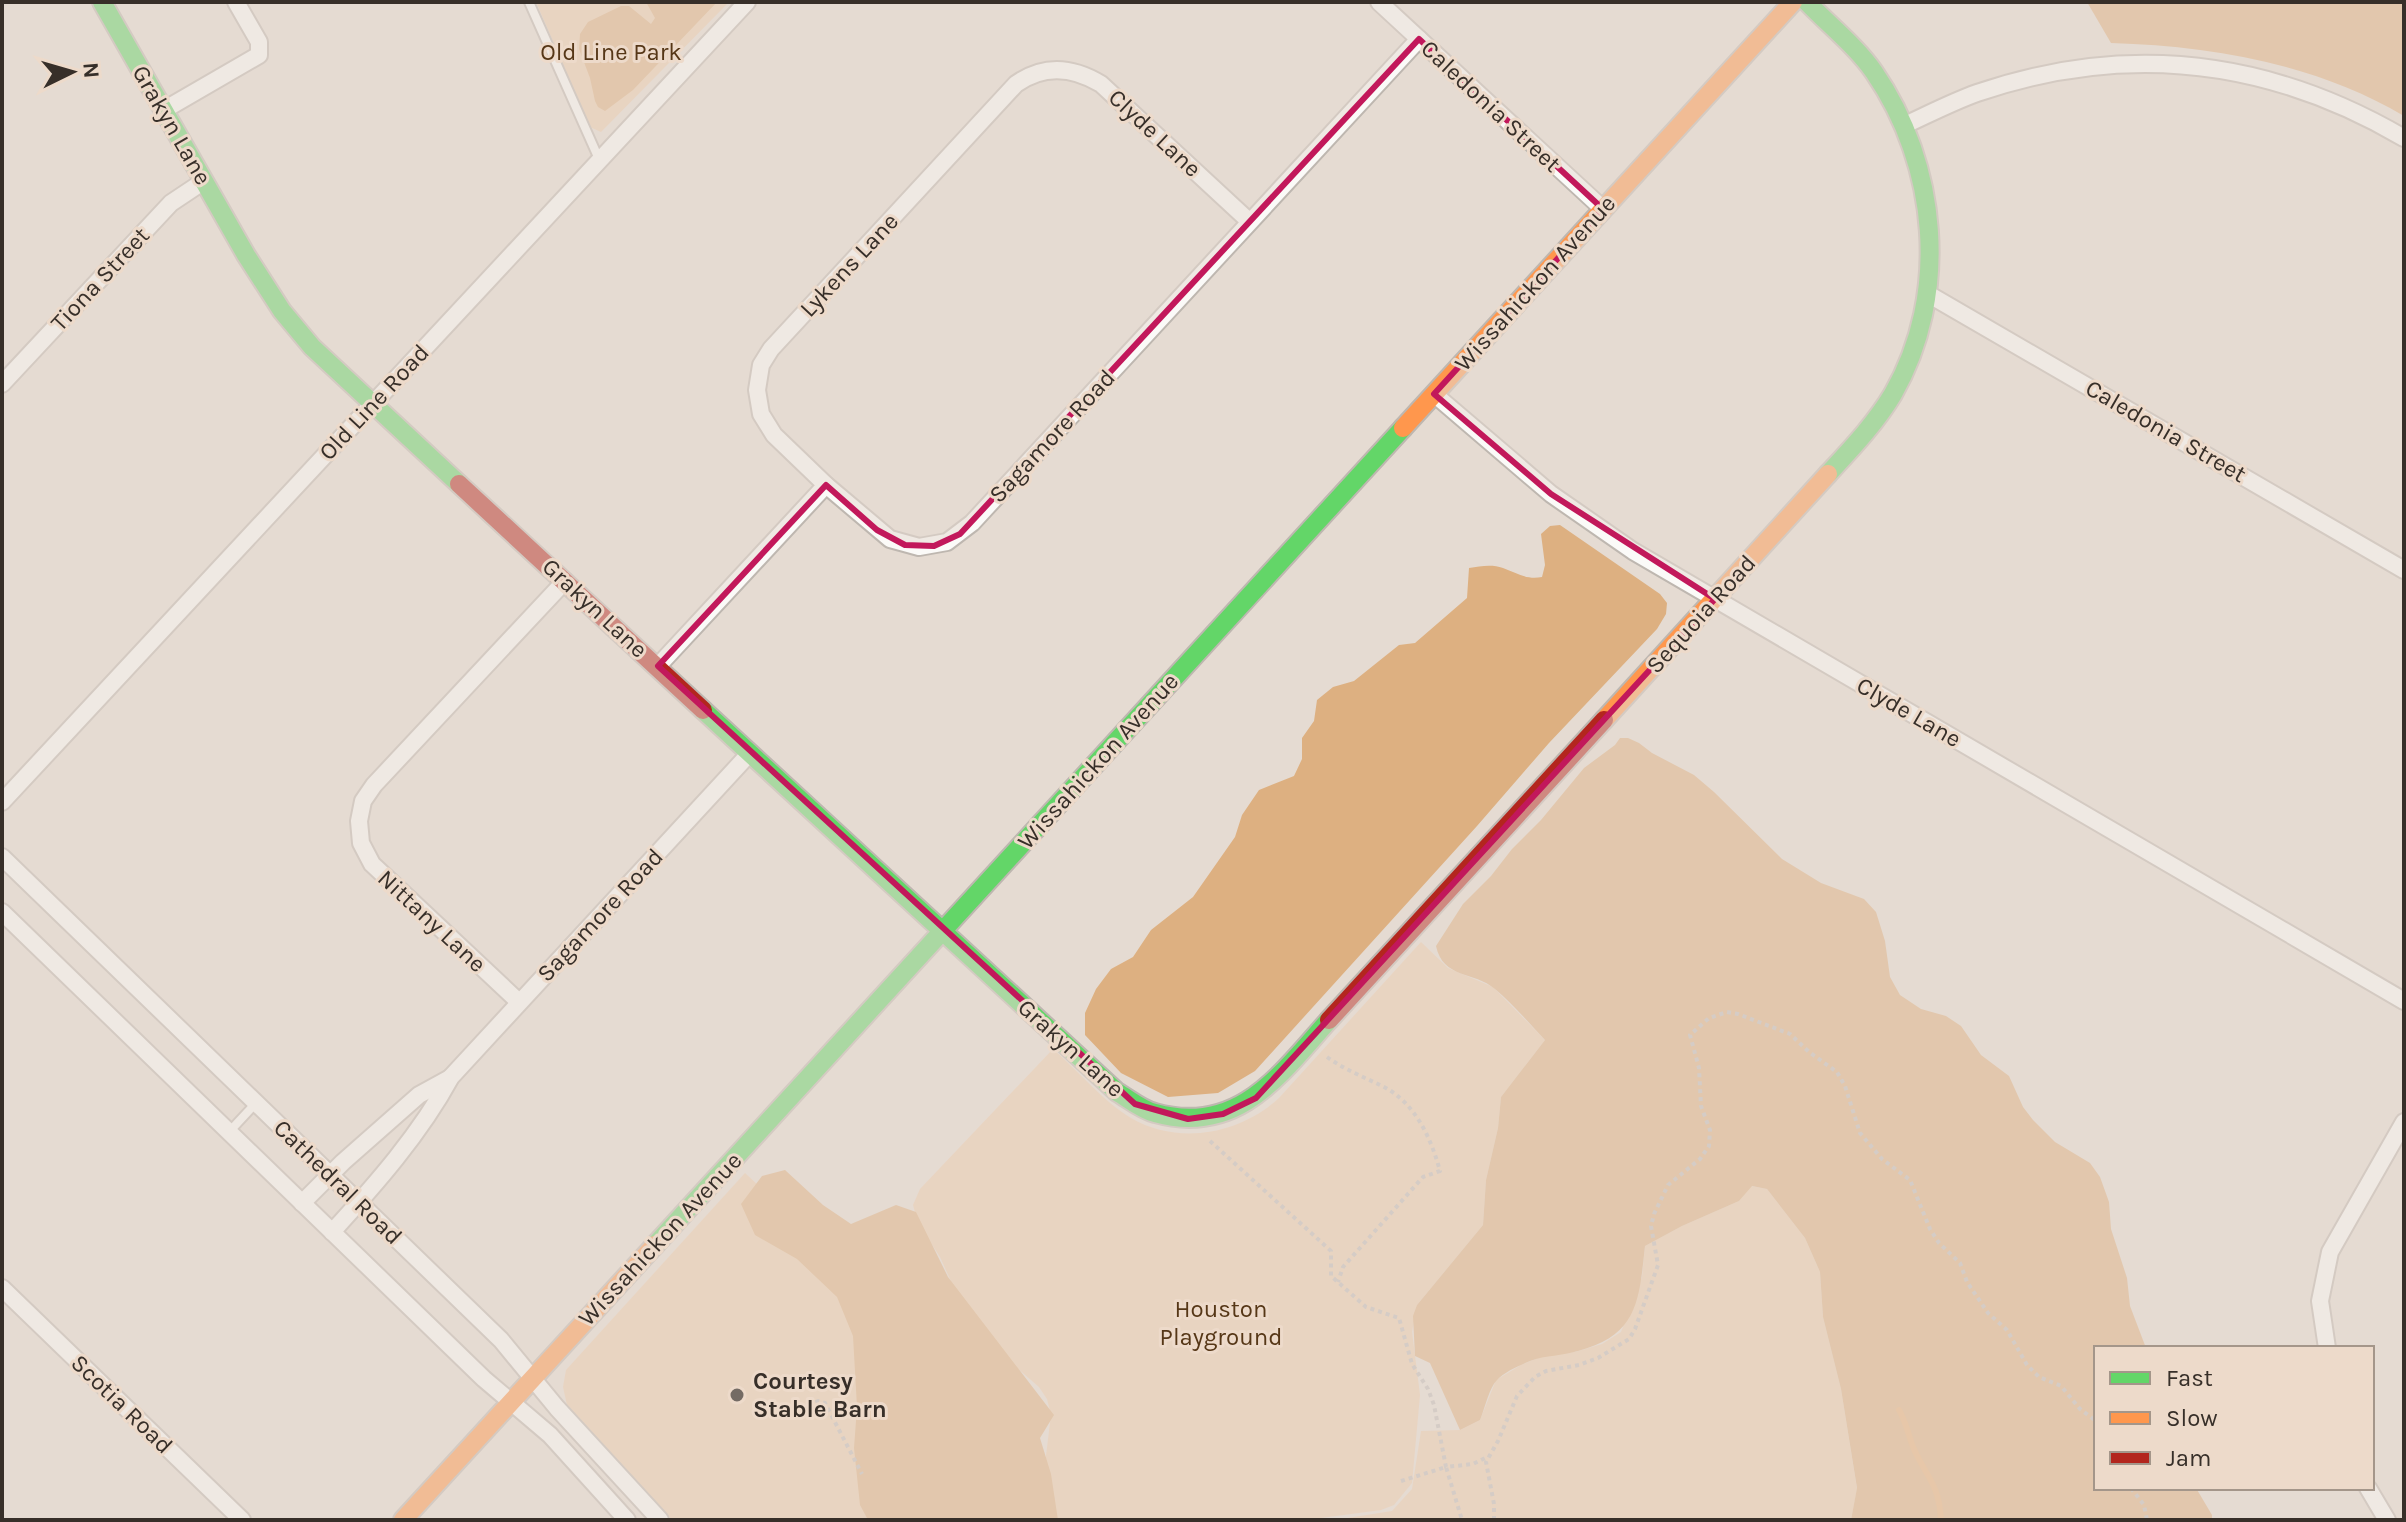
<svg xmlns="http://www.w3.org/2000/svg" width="2406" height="1522" viewBox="0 0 2406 1522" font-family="Karla,sans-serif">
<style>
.green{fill:#ecccad}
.forest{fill:#ddb081}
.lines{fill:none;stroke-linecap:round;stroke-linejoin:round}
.stream{stroke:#e8b078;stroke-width:6}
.lane-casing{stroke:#beb7b0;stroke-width:12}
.street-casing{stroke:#beb7b0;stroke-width:20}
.fast-casing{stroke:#beb7b0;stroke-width:22}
.slow-casing{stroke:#beb7b0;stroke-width:22}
.jam-casing{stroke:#beb7b0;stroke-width:22}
.path{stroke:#c0bbb8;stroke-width:4;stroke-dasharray:4 4;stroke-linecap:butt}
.lane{stroke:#fbfaf8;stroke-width:8}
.street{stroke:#fbfaf8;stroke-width:16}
.fast{stroke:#63d668;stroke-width:18}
.slow{stroke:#ff974d;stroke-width:18}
.jam{stroke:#b3261e;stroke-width:18}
.marked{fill:none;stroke:#c2185b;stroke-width:6;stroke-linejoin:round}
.poi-dot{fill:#746b64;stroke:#eddaca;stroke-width:3}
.labels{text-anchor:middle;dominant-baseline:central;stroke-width:6;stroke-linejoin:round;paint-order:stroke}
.park-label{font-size:24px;fill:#563717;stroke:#eddaca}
.street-label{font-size:24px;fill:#372f29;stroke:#eddaca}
.poi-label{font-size:24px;font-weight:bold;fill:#372f29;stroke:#eddaca;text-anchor:start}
</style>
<rect width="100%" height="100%" fill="#e5dbd2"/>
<g class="green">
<polygon points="536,2 729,2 601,132 590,127"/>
<path d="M1421 942 1448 968 1493 987 1545 1040 1501 1097 1498 1128 1486 1180 1483 1225 1417 1305 1412 1332 1420 1395 1412 1483 1394 1505 1381 1510 1306 1520H1056L1043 1480 1051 1415 1047 1399 1039 1387 1016 1367 959 1299 940 1257 918 1223 913 1205 920 1189 1053 1049C1077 1070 1104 1102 1131 1118 1179 1146 1240 1134 1279 1098Z"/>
<polygon points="745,1173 847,1268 906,1520 672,1520 567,1405 563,1387 566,1370"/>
<polygon points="1751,1186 1767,1189 1805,1238 1820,1272 1823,1317 1841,1389 1857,1489 1851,1520 1335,1520 1392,1511 1412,1489 1421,1431 1460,1430 1480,1420 1496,1380 1521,1365 1545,1355 1575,1352 1602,1344 1621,1332 1642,1277 1645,1246 1682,1226 1739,1201"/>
</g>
<g class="forest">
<polygon points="646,2 717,2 633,90 605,111 598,107 595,101 590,78 579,49 580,34 588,22 621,6 629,6 651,24 655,18"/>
<path d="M2087 2H2404V116C2316 64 2212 46 2111 43Z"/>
<path d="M1560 525 1660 594 1667 603 1666 614 1657 629 1549 743 1477 826 1255 1071 1218 1093 1168 1097 1121 1073 1085 1035V1013L1096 989 1111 969 1133 957 1151 930 1193 897 1235 837 1242 815 1259 790 1294 776 1302 759V738L1314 721 1317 700 1333 687 1354 681 1399 645 1415 643 1467 598 1469 568C1481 566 1492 564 1503 568 1517 573 1526 580 1542 577L1545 565 1541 534 1550 526Z"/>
<path d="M1620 738H1628L1639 743 1652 753 1694 775 1714 792 1782 859 1821 883 1864 899 1876 912 1885 941 1890 977 1900 995 1921 1009 1946 1016 1961 1026 1981 1055 2009 1076 2023 1107 2033 1120 2055 1142 2090 1163 2100 1177 2109 1202 2111 1229 2127 1278 2130 1306 2146 1348H2096V1488H2196L2212 1515V1520H1851L1857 1488 1841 1389 1823 1317 1820 1272 1805 1238 1767 1189 1752 1186 1739 1201 1682 1226 1645 1246C1639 1301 1638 1335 1578 1351 1562 1356 1546 1355 1530 1361 1520 1365 1504 1372 1497 1380 1489 1388 1485 1408 1480 1420L1460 1430 1430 1363 1415 1356 1413 1316 1417 1305 1483 1225 1486 1180 1498 1128 1501 1097 1545 1040C1529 1023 1513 1004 1495 989 1474 971 1443 979 1436 946L1463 904 1491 876 1512 849 1541 820 1584 768 1615 745Z"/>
<polygon points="785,1170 823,1205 851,1224 896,1205 916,1212 948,1277 1054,1415 1040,1438 1051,1474 1058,1520 868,1520 860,1505 854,1448 857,1407 853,1336 837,1297 797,1259 755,1235 741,1204 762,1176"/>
</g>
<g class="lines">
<path class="stream" d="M1899 1410C1906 1422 1908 1434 1913 1447 1926 1477 1939 1483 1941 1520"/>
<g class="lane-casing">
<g id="lane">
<polyline points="529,2 599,159"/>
<polyline points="229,1132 256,1103"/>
</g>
</g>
<g class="street-casing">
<g id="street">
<polyline points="1379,2 1603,209"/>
<polyline points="164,110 259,55 259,42 236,2"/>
<path d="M1905 125C1929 114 1952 102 1977 93 2126 42 2269 59 2404 138"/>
<path d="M1250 222 1101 84C1073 67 1044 64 1016 84L771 349 761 365 757 390 761 414 774 435 826 485 890 539 919 547 947 542 972 523 1419 39"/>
<polyline points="1928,294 2404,570"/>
<polyline points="2,384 171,203 204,181"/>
<polyline points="1434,394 1551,494 1633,551 2404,1001"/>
<polyline points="658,666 826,485"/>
<polyline points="2,802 747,2"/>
<polyline points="2,857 501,1340 557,1408 660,1520"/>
<polyline points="2,912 484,1379 550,1435 627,1520"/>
<polyline points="519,1002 372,864 361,843 359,821 363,801 374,785 565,581"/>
<polyline points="302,1203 343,1162 419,1095 450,1078"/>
<path d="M332 1232C376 1184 420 1134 451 1077L750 753"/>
<polyline points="2,1288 242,1520"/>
<polyline points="2327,1348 2320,1301 2330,1252 2404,1122"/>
<polyline points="2368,1488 2387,1520"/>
</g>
</g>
<g class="fast-casing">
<g id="fast">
<polyline points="102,2 246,255 282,311 312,347 459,484"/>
<path d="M1807 2C1829 25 1856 46 1874 72 1938 165 1950 294 1893 394 1875 424 1851 449 1828 474"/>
<path d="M703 710 1117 1092C1129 1099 1142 1110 1155 1113 1238 1136 1280 1075 1329 1020"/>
<polyline points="655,1245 1403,428"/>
</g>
</g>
<g class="slow-casing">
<g id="slow">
<polyline points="1403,428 1793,2"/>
<polyline points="1604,720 1828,474"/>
<polyline points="403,1520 655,1245"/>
</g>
</g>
<g class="jam-casing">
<g id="jam">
<polyline points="459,484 703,710"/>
<polyline points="1329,1020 1604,720"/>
</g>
</g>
<g class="path">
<path d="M1327 1057C1345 1070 1364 1077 1382 1086 1415 1102 1431 1138 1440 1171L1423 1177 1343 1267 1338 1282"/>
<polyline points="1210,1141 1331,1251 1331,1276 1366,1307 1399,1318 1412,1364 1428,1389 1434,1405 1446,1467 1473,1464 1485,1458"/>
<polyline points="794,1413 818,1401 825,1403 862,1474"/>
<polyline points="1401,1481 1446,1467 1462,1520"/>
<polyline points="2131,1488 2144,1505 2147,1520"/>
<polyline points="1494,1520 1494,1504 1486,1462 1498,1441 1517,1396 1535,1377 1546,1371 1579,1365 1598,1358 1629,1339 1635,1329 1658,1265 1651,1226 1654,1214 1668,1185 1700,1159 1709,1146 1710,1130 1701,1106 1699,1068 1690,1035 1709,1018 1727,1012 1738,1014 1790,1034 1809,1052 1837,1072 1845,1086 1860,1133 1882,1159 1910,1180 1930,1229 1939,1243 1960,1263 1967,1282 1988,1313 2007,1330 2027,1365 2039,1377 2061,1386 2080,1409 2096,1421"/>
</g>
<use href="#lane" class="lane"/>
<use href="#street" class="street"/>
<use href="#fast" class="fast"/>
<use href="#slow" class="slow"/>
<use href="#jam" class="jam"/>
</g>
<path d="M0 0H2406V1522H0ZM1419 39 1603 209 1434 394 1551 494 1715 599 1256 1098 1223 1114 1188 1119 1135 1104 658 666 826 485 877 530 905 545 934 546 960 534Z" fill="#e5dbd2" fill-opacity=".55" fill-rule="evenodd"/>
<path class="marked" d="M1419 39 1603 209 1434 394 1551 494 1715 599 1256 1098 1223 1114 1188 1119 1135 1104 658 666 826 485 877 530 905 545 934 546 960 534Z"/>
<circle class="poi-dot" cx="737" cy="1395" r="8"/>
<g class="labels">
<g class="park-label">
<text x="611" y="52">Old Line Park</text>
<text x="1221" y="1309">Houston<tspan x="1221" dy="28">Playground</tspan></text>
</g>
<g class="street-label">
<text transform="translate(1491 106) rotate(43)">Caledonia Street</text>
<text transform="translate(172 125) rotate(60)">Grakyn Lane</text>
<text transform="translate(1155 133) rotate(43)">Clyde Lane</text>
<text transform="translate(849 265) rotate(-47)">Lykens Lane</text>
<text transform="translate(100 279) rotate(-47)">Tiona Street</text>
<text transform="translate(1535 283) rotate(-48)">Wissahickon Avenue</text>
<text transform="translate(374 402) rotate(-47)">Old Line Road</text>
<text transform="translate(2166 431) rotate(30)">Caledonia Street</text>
<text transform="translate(1052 436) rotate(-47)">Sagamore Road</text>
<text transform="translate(595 608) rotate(43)">Grakyn Lane</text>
<text transform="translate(1701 614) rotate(-48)">Sequoia Road</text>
<text transform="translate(1909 712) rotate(30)">Clyde Lane</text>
<text transform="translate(1098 761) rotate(-48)">Wissahickon Avenue</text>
<text transform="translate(600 915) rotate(-47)">Sagamore Road</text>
<text transform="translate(432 921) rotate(43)">Nittany Lane</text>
<text transform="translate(1071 1048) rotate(42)">Grakyn Lane</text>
<text transform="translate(338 1182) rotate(44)">Cathedral Road</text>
<text transform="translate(660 1239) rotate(-47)">Wissahickon Avenue</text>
<text transform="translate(122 1404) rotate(44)">Scotia Road</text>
</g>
<g class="poi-label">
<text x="753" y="1381">Courtesy<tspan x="753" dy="28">Stable Barn</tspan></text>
</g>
</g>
<rect width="2406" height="1522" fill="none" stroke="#372f29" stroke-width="8"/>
<rect x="2094" y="1346" width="280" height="144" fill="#eddaca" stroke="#a4968a" stroke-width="2"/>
<rect x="2110" y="1372" width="40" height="12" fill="#63d668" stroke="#a4968a" stroke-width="2"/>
<text x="2166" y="1386" font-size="24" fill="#372f29">Fast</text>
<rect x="2110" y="1412" width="40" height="12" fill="#ff974d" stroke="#a4968a" stroke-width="2"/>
<text x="2166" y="1426" font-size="24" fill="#372f29">Slow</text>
<rect x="2110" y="1452" width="40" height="12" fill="#b3261e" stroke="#a4968a" stroke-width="2"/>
<text x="2166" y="1466" font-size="24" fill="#372f29">Jam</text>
<g transform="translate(72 72) rotate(85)" stroke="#eddaca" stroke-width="6" paint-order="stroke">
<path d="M0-6L14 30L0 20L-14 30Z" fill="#372f29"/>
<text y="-12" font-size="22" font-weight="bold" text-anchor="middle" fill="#372f29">N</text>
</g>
</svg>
